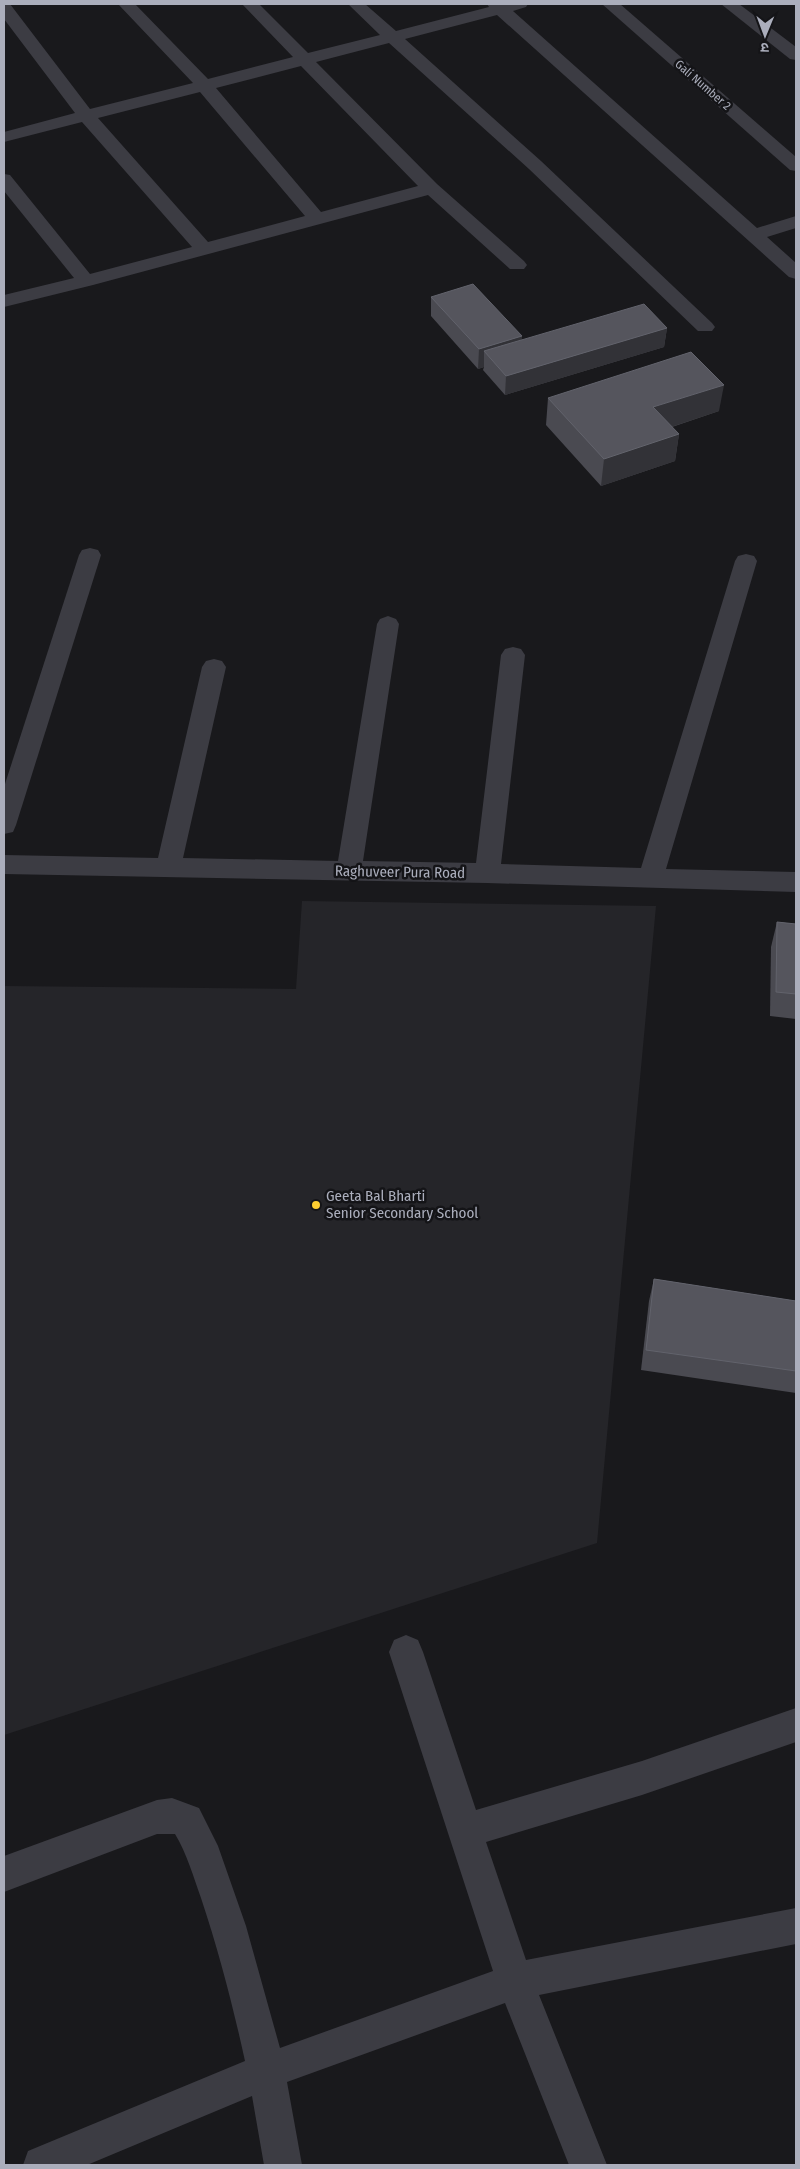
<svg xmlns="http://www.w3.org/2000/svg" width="800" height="2169" viewBox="0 0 800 2169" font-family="'Fira Sans Condensed','Noto Sans Devanagari',sans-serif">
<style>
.built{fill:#252529}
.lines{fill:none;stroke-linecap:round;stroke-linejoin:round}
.minor{fill:#3c3c43;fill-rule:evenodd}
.wall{fill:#4a4a51}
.shaded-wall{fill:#323237}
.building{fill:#55555d;stroke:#62636c}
.poi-dot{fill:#fccd30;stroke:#141417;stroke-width:2}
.labels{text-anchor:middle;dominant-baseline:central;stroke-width:5;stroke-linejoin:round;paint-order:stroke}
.far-street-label{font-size:12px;fill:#abaebc;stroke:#141417}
.street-label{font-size:15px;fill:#abaebc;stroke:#141417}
.poi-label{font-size:15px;fill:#abaebc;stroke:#141417;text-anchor:start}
</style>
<rect width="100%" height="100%" fill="#19191c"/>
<polygon class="built" points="302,901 656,906 597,1543 4,1735 4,986 296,989"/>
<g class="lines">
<g class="minor">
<path d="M4 4H10L90 109 193 83 118 4H135L208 79 293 57 242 4H259L308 53 380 35 348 4H365L396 31 489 7 487 4H528L526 7 513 11 757 228 796 216V228L767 237 796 263V279L789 277 497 15 405 39 541 161 712 323 715 327 712 331H698L529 169 389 43 316 62 437 184 524 261 527 265 524 269H510L428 195 93 285 4 307V295L74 278 4 191V174L10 175 90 274 192 247 82 122 4 142V132L75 113 4 19ZM301 66 418 186 321 212 216 88ZM200 92 305 216 208 242 98 118Z"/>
<polygon points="602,4 620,4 796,157 796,171 790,170"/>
<polygon points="721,4 739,4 796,47 796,60 790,59"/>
<polygon points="90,548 98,550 101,555 16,825 13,832 4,834 4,787 79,555 82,550"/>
<polygon points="746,554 754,556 757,561 666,869 796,872 796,892 487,883 4,874 4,855 158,858 202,667 206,661 214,659 222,661 226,667 183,858 338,861 377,624 380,619 388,616 396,619 399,624 363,861 476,863 501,655 505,649 513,647 521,649 525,655 501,864 641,868 735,561 738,556"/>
<path d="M406 1635 418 1640 423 1652 476 1810 642 1761 796 1708V1742L642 1795 486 1842 526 1960 796 1908V1944L539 1995 607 2165H569L505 2003 287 2082 302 2165H264L252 2096 87 2165H23L28 2151 245 2061C233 2006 219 1952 201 1898 193 1876 187 1854 175 1834H157L4 1892V1856L157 1800 172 1798 199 1808 218 1846 246 1926 280 2048 493 1971 389 1652 394 1640Z"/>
</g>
</g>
<g class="wall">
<polygon points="431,297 522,336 521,340 667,328 664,347 505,395 483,370 484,367 478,369 431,316"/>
<polygon points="548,398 719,411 672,427 679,434 675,461 601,486 546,425"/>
<polygon points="777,922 796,924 796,1019 770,1016 771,947"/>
<polygon points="654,1279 796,1301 796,1393 641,1370 649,1301"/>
</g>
<g class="shaded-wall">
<polygon points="667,328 664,347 505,395 506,376"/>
<polygon points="522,336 520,356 484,351 484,367 478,369 479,349"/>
<polygon points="724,385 719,411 650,434 653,407"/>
<polygon points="679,434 675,461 601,486 604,459"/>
</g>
<g class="building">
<polygon points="473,284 522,336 479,349 431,297"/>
<polygon points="644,304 667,328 506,376 484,351"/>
<polygon points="691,352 724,385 653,407 679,434 604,459 548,398"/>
<polygon points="777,922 796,924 796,994 776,992"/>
<polygon points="654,1279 796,1301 796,1371 646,1350"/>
</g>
<circle class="poi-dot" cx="316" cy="1205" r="5"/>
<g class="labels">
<g class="far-street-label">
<text transform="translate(703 85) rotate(41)">Gali Number 2</text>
</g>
<g class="street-label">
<text transform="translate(400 872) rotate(1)">Raghuveer Pura Road</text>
</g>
<g class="poi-label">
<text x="326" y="1196">Geeta Bal Bharti<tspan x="326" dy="17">Senior Secondary School</tspan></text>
</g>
</g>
<rect width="800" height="2169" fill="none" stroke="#abaebc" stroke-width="10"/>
<g transform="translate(765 35) rotate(181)" stroke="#141417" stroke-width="4" paint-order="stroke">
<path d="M0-4L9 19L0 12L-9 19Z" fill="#abaebc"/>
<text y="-8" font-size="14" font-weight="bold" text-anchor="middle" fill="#abaebc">उ</text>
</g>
</svg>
